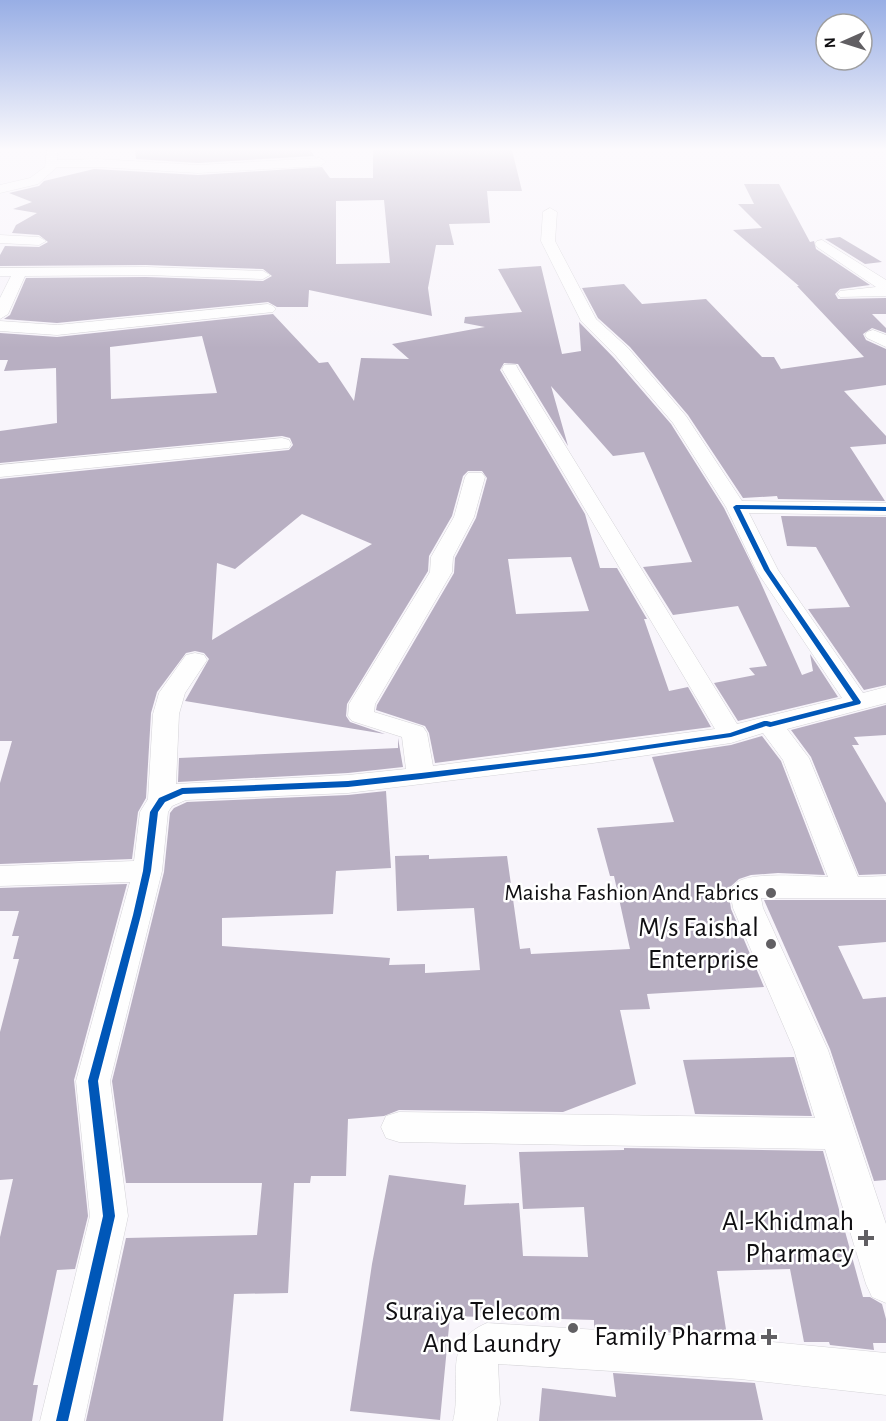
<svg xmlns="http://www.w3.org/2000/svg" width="886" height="1421" viewBox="0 0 886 1421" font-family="'Alegreya Sans',sans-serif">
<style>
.building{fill:#b8afc2;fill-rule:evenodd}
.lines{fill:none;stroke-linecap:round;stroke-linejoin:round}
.minor-casing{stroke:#d4d3d7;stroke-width:1}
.minor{fill:#fefefe;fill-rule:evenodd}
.cycleway-casing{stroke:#fff;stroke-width:3}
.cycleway{fill:#0057b8;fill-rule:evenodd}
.poi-dot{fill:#615f63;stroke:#fff;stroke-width:2}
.labels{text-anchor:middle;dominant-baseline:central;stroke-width:5;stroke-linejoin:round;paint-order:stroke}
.poi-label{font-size:24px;fill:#0f0e11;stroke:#fff;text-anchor:end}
.near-poi-label{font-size:28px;fill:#0f0e11;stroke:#fff;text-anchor:end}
</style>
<rect width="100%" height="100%" fill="#f8f5fb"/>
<g class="building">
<polygon points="135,149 310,149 314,156 198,163 136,159"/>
<path d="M373 149 512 150 522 191H487L490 223 449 224 454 245H436L428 288 432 316 309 290 308 307H277L268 302 57 323 4 319 10 315 26 278 146 277 263 281 272 276 263 269 146 265 0 266V255L5 246 39 247 48 242 39 235 12 233 16 225 37 213 13 209 32 202 9 193 39 186 44 181 94 169 198 175 322 167 330 178H373ZM384 200 390 263 336 264V201Z"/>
<polygon points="744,184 779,184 810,242 814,241 816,249 870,285 840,289 835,294 838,299 886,298 886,314 872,314 886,328 886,333 872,328 863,334 866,340 886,349 886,385 844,391 886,436 886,444 850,447 885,501 778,499 777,496 743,498 688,415 630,347 598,318 582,288 624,284 642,304 706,299 762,357 774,357 781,369 864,357 797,286 799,286 733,230 762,228 738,204 754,204"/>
<polygon points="840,237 882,262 865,264 825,239"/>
<path d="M541 266 562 354 581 351 579 322 614 358 671 424 724 508 760 581 802 675 813 671 810 654 838 697 738 721 714 683 755 675 749 668 767 666 738 606 673 615 643 567 692 562 644 452 613 456 551 386 568 446 518 364 504 363 500 370 585 514 600 568H617L647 619H644L669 691 688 687 711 727 435 763 429 733 425 726 376 710 377 705 454 573 455 558 476 518 487 478 482 471H468L463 476 452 516 429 556 428 571 347 704 346 716 350 722 385 734 185 701 209 659 204 653 195 651 186 653 157 692 151 713 146 798 138 812 132 859 0 864V783L12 741H0V479L289 450 293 445 290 438 282 436 0 463V431L57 423 56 368 4 371 8 360H0V333L57 337 273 314 319 363 328 362 354 401 361 358 409 359 392 344 485 327 464 323 465 317 522 312 498 269ZM202 336 217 393 111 399 110 347ZM302 514 372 544 212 640 217 563 235 569ZM571 557 589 611 516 614 508 559Z"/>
<polygon points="781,516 886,517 886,685 864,690 808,609 850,607 816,547 787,546"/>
<polygon points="886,705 886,735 854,737 859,745 852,745 886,803 886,874 859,875 811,757 791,730"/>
<polygon points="762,736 781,761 825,875 778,873 751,875 739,879 730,887 729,896 731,909 764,987 647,994 650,1009 620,1010 636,1084 563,1112 399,1110 384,1116 348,1119 346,1176 311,1176 310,1183 294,1183 288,1293 234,1294 223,1421 86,1421 126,1238 257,1235 262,1183 126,1183 112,1081 164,872 170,813 174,808 187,802 348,795 386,791 391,868 336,871 333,914 222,918 222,946 390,958 389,965 425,964 425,973 480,970 474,908 397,911 395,856 429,855 429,859 507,856 520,949 530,948 531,954 630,949 614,876 610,876 597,828 674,822 652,757 731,745"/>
<polygon points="398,738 403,767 348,773 178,782 179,758 398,748"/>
<polygon points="127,884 74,1080 88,1216 75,1269 57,1270 33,1385 38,1385 32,1421 0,1421 0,1237 13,1179 0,1180 0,1032 19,959 13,959 19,936 12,936 19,911 0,911 0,888"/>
<polygon points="764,900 886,900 886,942 838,946 863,999 886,997 886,1180 874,1181 830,1049"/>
<polygon points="794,1057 812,1116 695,1114 683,1060"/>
<polygon points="624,1148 823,1151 863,1297 870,1297 882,1304 886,1319 886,1343 873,1343 874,1350 830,1345 829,1342 804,1342 790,1269 717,1271 727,1336 594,1328 594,1320 450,1316 440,1420 350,1411 372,1264 389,1175 466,1185 464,1205 519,1203 523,1256 588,1257 584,1207 523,1209 519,1152 624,1150"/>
<polygon points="613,1373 755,1383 763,1420 539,1421 542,1388 616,1397"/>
</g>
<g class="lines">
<g class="minor-casing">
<g id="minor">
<polygon points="47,149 57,149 57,160 98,159 198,165 320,158 326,162 320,166 198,173 98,167 57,167 38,184 0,193 0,185 30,178 45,167"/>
<path d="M550 208 557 212 555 241 596 319 628 348 686 416 742 501 886 503V515L749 513 778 570 863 693 886 687V703L787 729 809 758 858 877 886 876V898H761L763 908 828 1050 886 1224V1303L872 1297 866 1284 825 1149 399 1142 386 1138 381 1127 386 1116 399 1112 815 1118 794 1050 733 908C732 900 728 891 734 885 746 870 808 877 828 877L783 760 763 733 731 743 593 763 348 793 186 800 172 806 168 812 162 871 110 1081 128 1216 84 1421H40L90 1216 76 1081 130 882 0 886V866L134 861 140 812 148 799 153 714 159 693 186 655 195 653 204 655 207 660 185 693 179 714 176 784 348 775 406 769 402 737 352 721 348 716 349 704 430 572 431 557 454 517 465 477 468 473H482L485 477 474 517 453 557 452 572 375 704 374 712 423 727 427 733 433 766 715 729 502 369 504 365H516L518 369 737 724 842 698 756 570 726 507 673 423 616 356 581 321 541 241 543 212Z"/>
<polygon points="0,235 39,237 46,241 39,245 0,243"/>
<polygon points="822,240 886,280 886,296 840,297 837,294 840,291 876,287 817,247 815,244 817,241"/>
<polygon points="146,267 263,271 270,275 263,279 146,275 25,276 8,314 0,319 0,298 11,276 0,276 0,268"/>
<polygon points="268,304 273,306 276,309 273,312 57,335 0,331 0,321 57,325"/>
<polygon points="873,330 886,335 886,347 867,338 865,335 867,332"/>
<polygon points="282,438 289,440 291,444 289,448 0,477 0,465"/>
<path d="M487 1323 740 1339 886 1353V1395L740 1379 498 1364 500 1404 497 1421H453C463 1383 440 1342 487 1323Z"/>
</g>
</g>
<use href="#minor" class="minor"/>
<g class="cycleway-casing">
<polygon id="cycleway" points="736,505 886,507 886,511 740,509 770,570 861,702 860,704 770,727 766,726 731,737 593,757 421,779 348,787 183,794 165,802 158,812 151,871 141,915 98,1081 115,1216 68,1421 56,1421 103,1216 88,1081 133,915 143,871 150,812 159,798 182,788 348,781 421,773 593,753 730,733 764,721 767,721 771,722 853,701 764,570 733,507"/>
</g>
<use href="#cycleway" class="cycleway"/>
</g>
<linearGradient id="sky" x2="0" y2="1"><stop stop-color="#98aee5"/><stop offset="0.43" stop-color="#fcfafd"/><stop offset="1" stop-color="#fcfafd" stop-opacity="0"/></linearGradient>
<rect width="886" height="348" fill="url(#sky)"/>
<g class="poi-dot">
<circle cx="771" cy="893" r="6"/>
<circle cx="771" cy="944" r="6"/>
<path d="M863 1229h6v6h6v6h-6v6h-6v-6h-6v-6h6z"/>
<circle cx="573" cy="1328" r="6"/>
<path d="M766 1328h6v6h6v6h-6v6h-6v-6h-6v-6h6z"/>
</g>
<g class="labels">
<g class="poi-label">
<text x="759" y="893">Maisha Fashion And Fabrics</text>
</g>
<g class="near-poi-label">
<text x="759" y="928">M/s Faishal<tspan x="759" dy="32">Enterprise</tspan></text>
<text x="854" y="1222">Al-Khidmah<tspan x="854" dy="32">Pharmacy</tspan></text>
<text x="561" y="1312">Suraiya Telecom<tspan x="561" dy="32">And Laundry</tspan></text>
<text x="757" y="1337">Family Pharma</text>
</g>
</g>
<g transform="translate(844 42) rotate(267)"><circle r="28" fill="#ffffff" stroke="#9f9fa0" stroke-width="1.5"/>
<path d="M0-4.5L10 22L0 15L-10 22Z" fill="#615f63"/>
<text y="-9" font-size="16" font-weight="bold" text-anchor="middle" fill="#0f0e11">N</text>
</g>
</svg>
